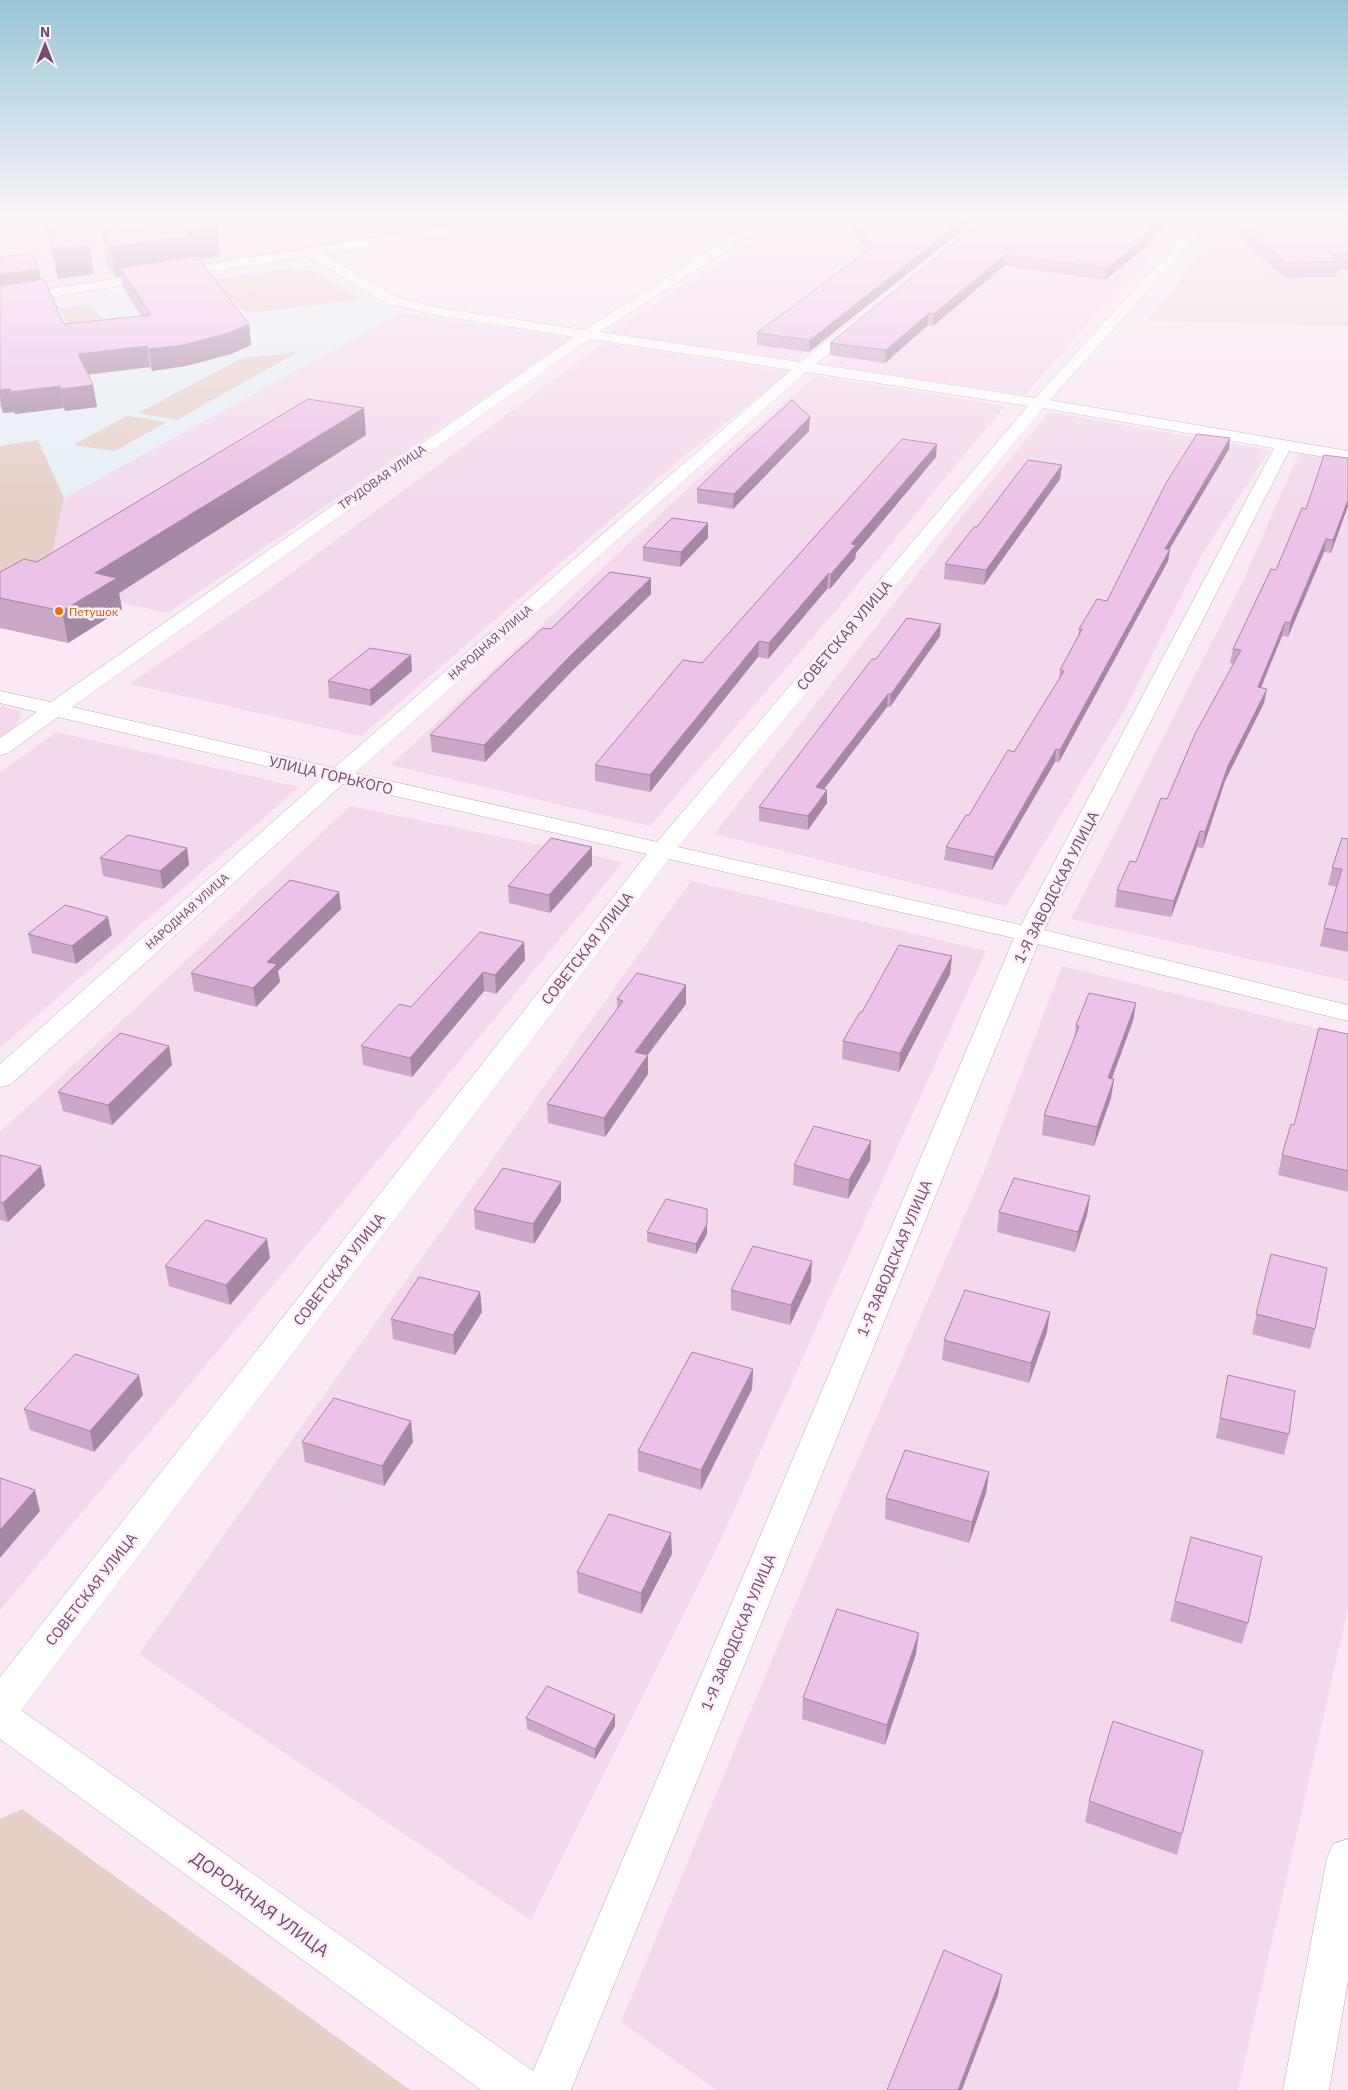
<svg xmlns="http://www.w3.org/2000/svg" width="1348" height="2090" viewBox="0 0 1348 2090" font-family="'IBM Plex Sans',sans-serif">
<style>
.residential{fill:#f2daec}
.industrial{fill:#e9dee7}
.education{fill:#e4f0f6}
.medical{fill:#ebdcf6}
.green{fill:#e6d0c8}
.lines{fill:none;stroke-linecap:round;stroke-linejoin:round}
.minor-casing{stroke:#c2a7bf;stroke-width:1}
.minor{fill:#fff;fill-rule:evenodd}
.wall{fill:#cba7c8}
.shaded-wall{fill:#a588a2}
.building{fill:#ecc2e8;stroke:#a588a2}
.food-dot{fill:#e8710a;stroke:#fdedf8;stroke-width:2}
.labels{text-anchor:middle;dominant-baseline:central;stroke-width:5;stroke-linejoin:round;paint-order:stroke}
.far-street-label{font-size:12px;fill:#704f6f;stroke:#fdedf8}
.far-food-label{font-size:12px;fill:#c56008;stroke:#fdedf8;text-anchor:start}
.street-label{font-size:15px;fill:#704f6f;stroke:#fdedf8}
.near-street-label{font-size:18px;fill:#704f6f;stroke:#fdedf8}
</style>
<rect width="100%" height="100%" fill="#fae8f4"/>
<g class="residential">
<polygon points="0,217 495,217 424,230 423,232 0,297"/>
<polygon points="790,217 982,217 794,360 608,334"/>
<polygon points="1008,217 1191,217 1105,304 1025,395 826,365 897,305"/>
<polygon points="401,313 572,338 168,613 45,586 64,498"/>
<polygon points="604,343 790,372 678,461 361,736 129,684 268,590"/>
<polygon points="815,376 1005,406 837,609 650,826 391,765 714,464"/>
<polygon points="1049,412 1270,450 1202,554 1124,711 1006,906 714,834 961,518"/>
<polygon points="1299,453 1348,460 1348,981 1071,919 1244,579"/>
<polygon points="0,706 18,711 22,716 14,728 0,737"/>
<polygon points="56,732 299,787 0,1048 0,773"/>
<polygon points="350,806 623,862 369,1171 0,1610 0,1132 129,1014"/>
<polygon points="691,881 986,951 716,1550 531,1920 139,1654"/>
<polygon points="1062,966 1348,1036 1348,1609 1238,2090 716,2090 621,2022 807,1576 986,1167"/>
</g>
<polygon class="industrial" points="1225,217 1348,217 1348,326 1147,321 1170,294"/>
<polygon class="education" points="293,265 299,269 324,265 401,313 64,498 38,440 0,446 0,311"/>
<polygon class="medical" points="294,217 465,217 316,243"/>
<g class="green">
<polygon points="289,268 296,272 311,270 361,299 257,312 242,310 213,280"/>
<polygon points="91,304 107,328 73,331 59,308"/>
<polygon points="298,352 177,420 138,413 242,358"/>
<polygon points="127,416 167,422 115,451 73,445"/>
<polygon points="38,440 64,498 45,586 0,594 0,446"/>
<polygon points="22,1809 410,2090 0,2090 0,1819"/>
</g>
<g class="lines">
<g class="minor-casing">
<g id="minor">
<path d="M506 217H538L532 221 323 254 398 298 441 308 584 330 763 217H778L600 332 800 362 855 319 860 318 867 322 865 325 816 364 1035 398 1201 217H1214L1050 400 1348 451V461L1289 451 1044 930 1348 1005V1021L1038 944 571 2090H481L0 1739V1677L647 854 343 784 10 1085 0 1087V1064L321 779 58 717 8 753 0 755V738L37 712 0 703V691L51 702 574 337 441 316 388 304 308 256 0 305V297ZM589 339 791 370 334 768 72 707ZM806 372 1028 406 657 842 355 773ZM1043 408 1274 448 1021 925 678 847ZM669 859 1014 938 533 2071 21 1710Z"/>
<polygon points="1348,1839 1348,1981 1329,2090 1283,2090 1327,1858 1333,1844"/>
</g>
</g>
<use href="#minor" class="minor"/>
</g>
<g class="wall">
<polygon points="42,217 80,217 94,274 58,279"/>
<polygon points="166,217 212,217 220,256 199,259 249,324 251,345 231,354 186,366 152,371 150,367 88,375 93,385 97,407 65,411 64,408 15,414 14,412 3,413 0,405 0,257 39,269 41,280 64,324 141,316 123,287 121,276 116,277 106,262 102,233 169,224"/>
<polygon points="843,217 979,217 809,352 757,345 757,333 867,251"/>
<polygon points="986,217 1149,239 1149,244 1105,280 1004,266 933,326 928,325 885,363 830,355 830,343"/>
<polygon points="1254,217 1292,217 1292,221 1348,220 1348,269 1337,270 1336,277 1285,278 1240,237 1242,222 1253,222"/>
<polygon points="809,431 733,509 697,503 697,489"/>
<polygon points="366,435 119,593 122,609 68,643 0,628 0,572 37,562"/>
<polygon points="1230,438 1229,449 1169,549 1168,561 1059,762 1055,762 992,870 944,860 946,847 969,815 1014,752 1059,679 1060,670 1078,637 1079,629 1107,601"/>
<polygon points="936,457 856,553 855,559 830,589 827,589 768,659 758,657 650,792 595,781 595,765 702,663"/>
<polygon points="1062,465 1060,479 984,585 944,579 945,564 977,527"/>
<polygon points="1348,506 1331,553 1324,552 1288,637 1282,636 1261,687 1264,703 1225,781 1203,848 1197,847 1171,917 1115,907 1117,890 1136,862 1167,799 1234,664 1230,663 1233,649 1276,570 1306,509"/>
<polygon points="708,538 680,567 643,561 643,547"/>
<polygon points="651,578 651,594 572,671 485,762 432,752 430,735 551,629"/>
<polygon points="940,636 890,707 887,707 824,789 827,790 827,803 808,830 759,821 759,807 876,659"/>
<polygon points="412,671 371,706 329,698 328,681"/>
<polygon points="1348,839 1348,952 1320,946 1324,928 1337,887 1328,885 1332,868"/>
<polygon points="592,847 592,865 550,913 509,903 508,886"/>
<polygon points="187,848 189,865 163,889 103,876 100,858"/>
<polygon points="339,892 341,909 278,971 280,982 256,1007 194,991 191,973"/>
<polygon points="28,934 112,935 76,964 32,953"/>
<polygon points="524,942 525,960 496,994 484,991 412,1077 363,1065 361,1046 411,1007"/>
<polygon points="952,956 950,974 899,1072 842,1059 843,1041 862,1012"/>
<polygon points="617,999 686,1004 648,1055 648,1074 605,1137 548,1123 547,1104 617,1009"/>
<polygon points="1136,1003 1133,1021 1112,1078 1114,1079 1111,1098 1094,1146 1042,1135 1044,1115 1074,1039 1076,1025"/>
<polygon points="1348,1034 1348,1192 1278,1175 1282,1155 1294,1125"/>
<polygon points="169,1046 172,1065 112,1125 63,1111 58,1092"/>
<polygon points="871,1141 870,1160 848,1199 793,1185 794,1165"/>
<polygon points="0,1155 45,1186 8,1222 0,1220"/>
<polygon points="1090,1196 1087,1215 1075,1252 997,1232 999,1212"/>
<polygon points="561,1201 534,1244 475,1229 474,1210"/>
<polygon points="647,1232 707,1234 696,1254 647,1242"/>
<polygon points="1271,1254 1315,1329 1310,1349 1252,1334"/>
<polygon points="270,1258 230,1305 169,1286 165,1266"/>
<polygon points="811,1281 790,1325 731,1310 731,1290"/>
<polygon points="480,1292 482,1312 455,1355 393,1339 391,1319"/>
<polygon points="1047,1332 1029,1383 942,1360 944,1340"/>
<polygon points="753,1369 752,1389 701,1490 638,1471 638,1451"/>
<polygon points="1228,1375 1289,1434 1284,1455 1216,1438"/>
<polygon points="143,1395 94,1452 30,1430 24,1409"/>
<polygon points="302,1442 413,1442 384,1486 305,1462"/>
<polygon points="989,1472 986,1493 969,1543 885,1519 886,1498"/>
<polygon points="672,1554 641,1614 578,1593 577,1572"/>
<polygon points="1175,1601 1248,1623 1242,1644 1170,1621"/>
<polygon points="916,1654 885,1745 802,1719 803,1698"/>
<polygon points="615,1715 615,1726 595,1759 527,1729 526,1718"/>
<polygon points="1203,1751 1177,1855 1085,1822 1089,1801"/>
</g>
<g class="shaded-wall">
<polygon points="967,217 979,217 809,352 810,340"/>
<polygon points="1163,217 1173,217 1149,239 1149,244 1105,280 1107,268"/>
<polygon points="217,227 220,256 191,260 120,268 121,276 116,277 111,247 185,231"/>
<polygon points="89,245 94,274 58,279 53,250"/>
<polygon points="1005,255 1004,266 933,326 934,314"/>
<polygon points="39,269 43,288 0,295 0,275"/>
<polygon points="929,313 928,325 885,363 886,350"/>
<polygon points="249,324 251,345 231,354 186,366 152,371 149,349"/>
<polygon points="147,346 150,367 82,375 78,354"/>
<polygon points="93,385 97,407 65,411 61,389"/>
<polygon points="60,386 64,408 15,414 14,412 3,413 0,396 0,390"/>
<polygon points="364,408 366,435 119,593 122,609 68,643 62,611 95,573"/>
<polygon points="810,417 809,431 733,509 734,494"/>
<polygon points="1230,438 1229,449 1163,560 1165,549"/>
<polygon points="937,444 936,457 856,553 855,559 830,589 831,574 851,544"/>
<polygon points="1062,465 1060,479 984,585 986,570"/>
<polygon points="1348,500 1348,506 1331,553 1333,540"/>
<polygon points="708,523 708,538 680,567 681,552"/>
<polygon points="1326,539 1324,552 1288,637 1290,623"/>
<polygon points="1170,549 1168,561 1059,762 1060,750"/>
<polygon points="828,574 827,589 768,659 769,643"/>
<polygon points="651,578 651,594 572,671 485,762 484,745 571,655"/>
<polygon points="1285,622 1282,636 1255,702 1258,687"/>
<polygon points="941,624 940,636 890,707 891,694"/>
<polygon points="759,641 758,657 650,792 650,775"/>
<polygon points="411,655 412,671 371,706 370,690"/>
<polygon points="1267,689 1264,703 1225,781 1203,848 1205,832 1228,766"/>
<polygon points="888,694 887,707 815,801 816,787"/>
<polygon points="1056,749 1055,762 992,870 994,857"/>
<polygon points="827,790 827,803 808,830 808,816"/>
<polygon points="1200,831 1197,847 1171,917 1174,901"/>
<polygon points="592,847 592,865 550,913 549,895"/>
<polygon points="187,848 189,865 163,889 160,871"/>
<polygon points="339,892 341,909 278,971 280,982 256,1007 253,988 267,962"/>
<polygon points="108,917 112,935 76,964 72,946"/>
<polygon points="524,942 525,960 496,994 495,975"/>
<polygon points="952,956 950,974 899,1072 900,1053"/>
<polygon points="483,972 484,991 412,1077 410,1058"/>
<polygon points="686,985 686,1004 635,1071 635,1052"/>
<polygon points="1136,1003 1133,1021 1105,1097 1108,1078"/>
<polygon points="169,1046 172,1065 112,1125 108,1105"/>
<polygon points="648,1055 648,1074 605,1137 604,1118"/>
<polygon points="1114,1079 1111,1098 1094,1146 1097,1127"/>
<polygon points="871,1141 870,1160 848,1199 849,1180"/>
<polygon points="41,1166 45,1186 8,1222 3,1203"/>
<polygon points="561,1182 561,1201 534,1244 533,1224"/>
<polygon points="1090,1196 1087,1215 1075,1252 1078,1232"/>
<polygon points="707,1224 707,1234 696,1254 696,1244"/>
<polygon points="267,1239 270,1258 230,1305 226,1285"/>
<polygon points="812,1261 811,1281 790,1325 791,1305"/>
<polygon points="480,1292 482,1312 455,1355 453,1335"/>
<polygon points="1050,1312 1047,1332 1029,1383 1031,1363"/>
<polygon points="753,1369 752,1389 701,1490 701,1470"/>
<polygon points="139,1375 143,1395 94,1452 90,1431"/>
<polygon points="411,1421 413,1442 384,1486 382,1466"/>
<polygon points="989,1472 986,1493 969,1543 972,1522"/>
<polygon points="35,1490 40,1511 0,1558 0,1530"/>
<polygon points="671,1533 672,1554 641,1614 641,1593"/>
<polygon points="919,1633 916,1654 885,1745 887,1725"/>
<polygon points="615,1715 615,1726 595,1759 595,1749"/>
<polygon points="1002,1975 998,1995 962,2090 958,2090"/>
</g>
<g class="building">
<polygon points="45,217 80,217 89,245 53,250"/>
<polygon points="175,217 212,217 217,227 185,231 188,236 111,247 102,233 178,222"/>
<polygon points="851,217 967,217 810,340 757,333 872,247"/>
<polygon points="986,217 1163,217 1145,234 1150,234 1107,268 1005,255 934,314 929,313 886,350 830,343"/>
<polygon points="1254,217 1292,217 1291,221 1348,220 1348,254 1331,255 1339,261 1287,263 1242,222 1253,222"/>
<polygon points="32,253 39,269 0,275 0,257"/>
<polygon points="197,256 249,324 229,333 183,345 149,349 147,346 78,354 93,385 61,389 60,386 11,392 10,389 0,390 0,286 44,279 64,324 151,315 120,268"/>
<polygon points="308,399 364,408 95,573 117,578 62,611 0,598 0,572 24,559 37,562"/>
<polygon points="792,400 810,417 734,494 697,489 733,454"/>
<polygon points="1197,434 1230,438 1165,549 1170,549 1060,750 1056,749 994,857 946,847 966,815 969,815 1008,750 1014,752 1064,671 1060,670 1082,629 1079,629 1097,599 1107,601 1166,483"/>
<polygon points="902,439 937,444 851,544 856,545 831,574 828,574 769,643 759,641 650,775 595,765 683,660 702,663"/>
<polygon points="1324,455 1348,458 1348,500 1333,540 1326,539 1290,623 1285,622 1258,687 1267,689 1228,766 1205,832 1200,831 1174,901 1117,890 1130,861 1136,862 1161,798 1167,799 1195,734 1241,650 1233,649 1271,569 1276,570 1302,508 1306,509"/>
<polygon points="1028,460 1062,465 986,570 945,564 974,527 977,527"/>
<polygon points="672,518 708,523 681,552 643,547"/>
<polygon points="610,572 651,578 571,655 484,745 430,735 497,670 543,628 551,629"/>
<polygon points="907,618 941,624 891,694 888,694 816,787 827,790 808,816 759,807 872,659 876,659"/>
<polygon points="370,648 411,655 370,690 328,681"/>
<polygon points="128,835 187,848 160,871 100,858"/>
<polygon points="551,838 592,847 549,895 508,886"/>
<polygon points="1342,838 1348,839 1348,933 1324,928 1342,869 1332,868"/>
<polygon points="290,880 339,892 267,962 277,964 253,988 191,973"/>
<polygon points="65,905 108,917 72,946 28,934"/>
<polygon points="480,932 524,942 495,975 483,972 410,1058 361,1046 399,1004 411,1007"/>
<polygon points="899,945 952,956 900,1053 843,1041 860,1012 862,1012"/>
<polygon points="637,973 686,985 635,1052 648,1055 604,1118 547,1104 623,1001 617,999"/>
<polygon points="1089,993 1136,1003 1108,1078 1114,1079 1097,1127 1044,1115 1079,1026 1076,1025"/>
<polygon points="1319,1028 1348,1034 1348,1171 1282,1155 1291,1124 1294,1125"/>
<polygon points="120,1033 169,1046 108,1105 58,1092"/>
<polygon points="814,1126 871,1141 849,1180 794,1165"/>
<polygon points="0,1155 41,1166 3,1203 0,1202"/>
<polygon points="503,1168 561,1182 533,1224 474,1210"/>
<polygon points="1014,1178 1090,1196 1078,1232 999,1212"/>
<polygon points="666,1199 707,1209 707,1224 696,1244 647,1232"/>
<polygon points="206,1220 267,1239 226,1285 165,1266"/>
<polygon points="753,1246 812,1261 791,1305 731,1290"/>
<polygon points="1271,1254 1327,1268 1315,1329 1256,1314"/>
<polygon points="419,1277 480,1292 453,1335 391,1319"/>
<polygon points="965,1290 1050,1312 1031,1363 944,1340"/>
<polygon points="692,1352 753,1369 701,1470 638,1451"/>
<polygon points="75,1354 139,1375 90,1431 24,1409"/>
<polygon points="1228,1375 1295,1391 1289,1434 1220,1418"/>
<polygon points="334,1398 411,1421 382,1466 302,1442"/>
<polygon points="905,1450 989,1472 972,1522 886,1498"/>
<polygon points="0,1478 35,1490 0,1530"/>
<polygon points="609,1514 671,1533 641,1593 577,1572"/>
<polygon points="1191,1537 1262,1557 1248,1623 1175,1601"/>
<polygon points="837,1609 919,1633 887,1725 803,1698"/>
<polygon points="547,1686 615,1715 595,1749 526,1718"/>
<polygon points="1113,1721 1203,1751 1182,1834 1089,1801"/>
<polygon points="944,1950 1002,1975 958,2090 887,2090"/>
</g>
<linearGradient id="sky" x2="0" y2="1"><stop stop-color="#99c6d7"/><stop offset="0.43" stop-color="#fdf5fa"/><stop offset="1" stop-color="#fdf5fa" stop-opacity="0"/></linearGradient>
<rect width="1348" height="510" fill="url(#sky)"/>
<circle class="food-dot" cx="59" cy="611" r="5"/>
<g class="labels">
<g class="far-street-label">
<text transform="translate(382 477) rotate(-35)">ТРУДОВАЯ УЛИЦА</text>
<text transform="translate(490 642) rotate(-41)">НАРОДНАЯ УЛИЦА</text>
<text transform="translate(187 911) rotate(-42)">НАРОДНАЯ УЛИЦА</text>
</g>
<g class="far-food-label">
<text x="69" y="611">Петушок</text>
</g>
<g class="street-label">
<text transform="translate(844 635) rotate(-50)">СОВЕТСКАЯ УЛИЦА</text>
<text transform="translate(331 775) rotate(13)">УЛИЦА ГОРЬКОГО</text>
<text transform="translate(1056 887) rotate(-63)">1-Я ЗАВОДСКАЯ УЛИЦА</text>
<text transform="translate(587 948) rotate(-52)">СОВЕТСКАЯ УЛИЦА</text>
<text transform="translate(894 1258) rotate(-67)">1-Я ЗАВОДСКАЯ УЛИЦА</text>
<text transform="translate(339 1269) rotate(-52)">СОВЕТСКАЯ УЛИЦА</text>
<text transform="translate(91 1589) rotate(-52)">СОВЕТСКАЯ УЛИЦА</text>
<text transform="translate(738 1632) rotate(-67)">1-Я ЗАВОДСКАЯ УЛИЦА</text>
</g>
<g class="near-street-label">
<text transform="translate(260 1904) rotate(36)">ДОРОЖНАЯ УЛИЦА</text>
</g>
</g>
<g transform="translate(45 45)" stroke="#fdedf8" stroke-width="4" paint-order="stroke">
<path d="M0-4L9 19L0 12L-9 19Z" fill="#704f6f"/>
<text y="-8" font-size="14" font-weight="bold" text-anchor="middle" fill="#704f6f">N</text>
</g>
</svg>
